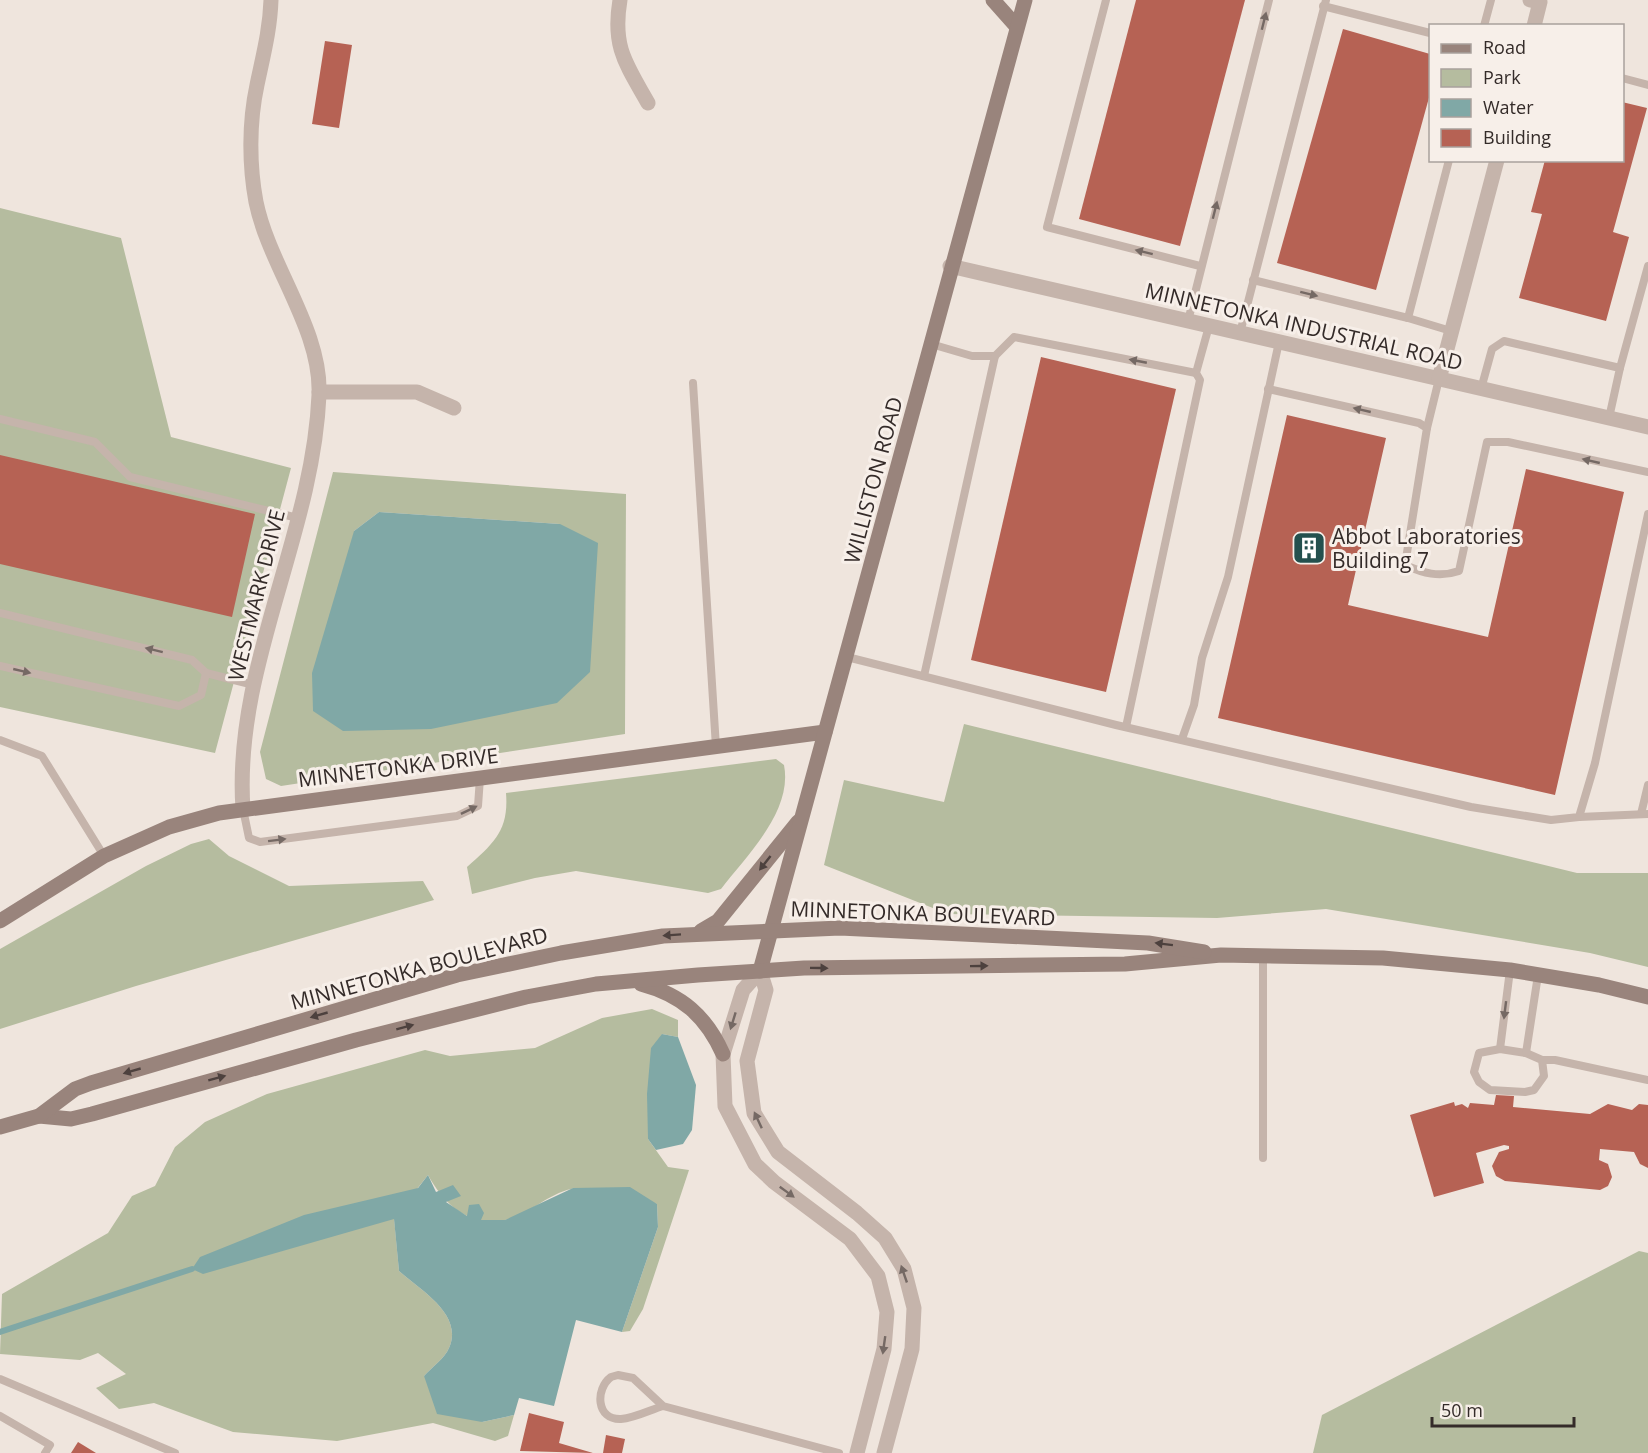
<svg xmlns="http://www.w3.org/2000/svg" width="1648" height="1453" viewBox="0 0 1648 1453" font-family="'Open Sans',sans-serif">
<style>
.green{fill:#b5bc9f;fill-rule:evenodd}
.water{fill:#80a8a6}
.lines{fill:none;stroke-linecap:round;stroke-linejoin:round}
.stream{stroke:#80a8a6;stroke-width:6}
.building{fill:#b66254}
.lane{stroke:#c5b4ab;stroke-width:8}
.street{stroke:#c5b4ab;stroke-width:15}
.secondary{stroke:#99847c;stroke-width:15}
.oneway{fill:#756964}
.oneway2{fill:#4d413e}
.labels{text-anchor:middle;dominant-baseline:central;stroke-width:6;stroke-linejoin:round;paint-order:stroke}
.street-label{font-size:21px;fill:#342b29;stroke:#f7efe9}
.poi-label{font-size:21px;fill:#342b29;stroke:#f7efe9;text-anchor:start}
</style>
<rect width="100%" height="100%" fill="#efe5dd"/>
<g class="green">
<polygon points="0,208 121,238 171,437 291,468 215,753 0,707"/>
<path d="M333 472 626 494 625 734 281 786 266 779 260 752ZM379 512 560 524 354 531Z"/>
<polygon points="964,724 1577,873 1648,873 1648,967 1590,953 1326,909 1217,918 948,914 824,865 844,780 944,802"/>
<path d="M776 759 784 765C793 811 747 855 721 889L708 893 576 871 535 878 472 894 467 867C494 843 509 830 506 793Z"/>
<polygon points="209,839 229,856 289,886 423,881 434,900 136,986 0,1029 0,949 146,866 191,844"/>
<path d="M652 1009 678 1020V1037L662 1034 648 1139 668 1167 689 1170 643 1309 630 1331 622 1332 658 1227 657 1204C641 1201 584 1186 571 1189 548 1194 528 1215 505 1220 468 1227 444 1204 428 1175L394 1218 399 1271C420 1290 464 1314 449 1348 445 1358 431 1368 424 1376L482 1422 514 1415 508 1436 495 1441 433 1423 337 1441 233 1432 154 1403 119 1409 96 1388 126 1374 98 1353 80 1360 0 1354 2 1294 108 1233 132 1196 155 1186 175 1147 205 1122 267 1094 425 1050 450 1056 535 1048 602 1018Z"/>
<polygon points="1639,1251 1648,1253 1648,1453 1313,1453 1322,1415"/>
</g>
<g class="water">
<polygon points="379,512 560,524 598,543 590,672 557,703 431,729 343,731 313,711 312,673 354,531"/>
<polygon points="662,1034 678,1037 696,1085 692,1130 683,1144 656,1150 648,1139 647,1094 651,1048"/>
<path d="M428 1175 436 1192 453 1185 461 1196 446 1202 467 1216 469 1205 479 1204 484 1213 481 1220H505L573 1188 630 1187 657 1204 658 1227 622 1332 576 1320 554 1406 519 1398 514 1415 482 1422 437 1414 424 1376C431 1368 445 1358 449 1348 464 1314 420 1290 399 1271L394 1219 203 1274 192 1269 200 1257 304 1215 418 1188Z"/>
</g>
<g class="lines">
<polyline class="stream" points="0,1332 192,1269"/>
</g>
<g class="building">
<polygon points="1136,0 1245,0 1180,246 1079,219"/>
<polygon points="1343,29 1430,54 1430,94 1376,290 1277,263"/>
<polygon points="325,41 352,45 339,128 312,124"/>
<polygon points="1622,102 1647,108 1613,232 1629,237 1606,321 1519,298 1542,214 1531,212 1545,160 1622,160"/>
<polygon points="1041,357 1176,389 1106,692 971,660"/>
<polygon points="1287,415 1386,438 1348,605 1488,637 1526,469 1624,492 1555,795 1218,718"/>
<polygon points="0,455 255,514 232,617 0,564"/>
<polygon points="1496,1095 1514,1096 1513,1107 1590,1114 1608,1104 1632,1110 1639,1104 1648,1105 1648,1168 1640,1164 1634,1152 1600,1149 1599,1160 1608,1164 1612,1177 1608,1186 1600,1190 1505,1181 1496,1176 1492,1166 1499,1152 1509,1149 1509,1146 1504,1145 1476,1153 1484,1183 1434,1197 1410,1115 1454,1102 1455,1106 1462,1104 1468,1108 1470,1103 1494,1105"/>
<polygon points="529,1413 564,1422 559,1443 593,1453 520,1451"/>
<polygon points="606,1435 625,1439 622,1453 603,1453"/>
<polygon points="78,1442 96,1453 71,1453"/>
</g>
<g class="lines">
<g class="lane">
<polyline points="1106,0 1047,227 1200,266"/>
<polyline points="1323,6 1430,33"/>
<polyline points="1484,26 1491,0"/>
<polyline points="1622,78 1648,85"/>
<polyline points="1449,160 1408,318 1451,331"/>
<polyline points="1253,280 1408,318"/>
<polyline points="1188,321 1269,0"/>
<polyline points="1240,333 1326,0"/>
<polyline points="931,344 972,356 995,356"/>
<polyline points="1620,368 1648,266"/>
<polyline points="693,383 716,747"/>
<path d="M1268 389 1419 423 1427 428 1405 565C1423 573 1439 578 1459 571L1487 442H1508L1648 472"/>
<polyline points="1481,389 1492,349 1504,341 1620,368 1609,418"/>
<polyline points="0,419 95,442 130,477 298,518"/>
<polyline points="1427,428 1439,379"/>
<polyline points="0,613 192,660 206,673 254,685"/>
<polyline points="847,657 1116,725 1471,807 1551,820 1579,817 1595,763 1648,514"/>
<polyline points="0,666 179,706 201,695 206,673"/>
<polyline points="924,676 995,356 1014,337 1196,373"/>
<polyline points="1126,727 1200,380 1196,373 1209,326"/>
<polyline points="1182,739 1194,705 1202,658 1228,577 1279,342"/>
<polyline points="0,740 42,756 104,856"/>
<polyline points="243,809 249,838 260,842 457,816 478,806 480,778"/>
<polyline points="1641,814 1648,785"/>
<polyline points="1579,817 1648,814"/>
<polygon points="1500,1049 1526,1053 1542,1060 1544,1076 1534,1090 1525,1092 1490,1090 1479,1082 1474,1072 1479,1053"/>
<polyline points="1500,1049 1510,970"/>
<polyline points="1526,1053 1538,975"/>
<polyline points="1542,1060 1555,1060 1648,1080"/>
<polyline points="1263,1158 1263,956"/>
<polyline points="0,1379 175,1453"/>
<path d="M663 1406C650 1410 635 1418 621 1419 596 1420 595 1389 611 1377L618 1375 633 1378 663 1406 839 1453"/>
<polyline points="0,1416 50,1445 45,1453"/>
</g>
<g class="street">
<path d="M620 0C612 47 626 64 648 103"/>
<polyline points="1530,0 1540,2 1534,26"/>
<polyline points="950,266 1648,427"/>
<polyline points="1439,379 1497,160"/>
<polyline points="319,392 417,392 454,408"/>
<path d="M243 809C233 667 313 536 319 395 322 330 269 266 256 202 249 165 249 122 257 85 263 56 270 30 271 0"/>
<polyline points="760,971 743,990 723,1054 725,1106 755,1164 774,1182 850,1239 878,1276 887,1312 884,1349 857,1453"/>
<polyline points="760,971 766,990 747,1061 754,1113 778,1152 857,1213 885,1238 904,1269 914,1308 912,1349 884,1453"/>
</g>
<g class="secondary">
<polyline points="993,0 1017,27"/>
<polyline points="0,921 104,856 169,827 219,813 825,732"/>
<polyline points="701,931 718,921 798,822"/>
<polyline points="760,971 1025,0"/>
<path d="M641 984C682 995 706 1016 723 1054"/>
<polyline points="39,1116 71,1119 92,1114 356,1040 526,997 596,984 698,975 804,968 1125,964 1221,955 1383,958 1510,970 1599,985 1648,997"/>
<polyline points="0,1127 39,1116 75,1089 91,1083 457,975 561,953 663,936 840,928 1148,943 1204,952"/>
</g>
</g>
<defs><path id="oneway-solid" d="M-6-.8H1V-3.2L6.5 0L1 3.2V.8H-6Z" transform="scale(1.5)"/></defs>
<g class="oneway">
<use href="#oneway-solid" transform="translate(1264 21) rotate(-76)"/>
<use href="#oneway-solid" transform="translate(1215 210) rotate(-76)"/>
<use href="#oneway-solid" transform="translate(1144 252) rotate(-166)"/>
<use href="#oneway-solid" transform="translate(1309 294) rotate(14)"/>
<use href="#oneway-solid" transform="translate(1138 361) rotate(-169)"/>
<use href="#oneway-solid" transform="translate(1362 410) rotate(-167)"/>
<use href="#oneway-solid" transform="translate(1591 461) rotate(-167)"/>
<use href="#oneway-solid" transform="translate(154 650) rotate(-166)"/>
<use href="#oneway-solid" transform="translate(22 671) rotate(13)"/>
<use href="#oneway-solid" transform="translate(469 810) rotate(-26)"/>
<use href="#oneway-solid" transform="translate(277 840) rotate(-7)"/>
<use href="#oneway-solid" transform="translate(1505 1010) rotate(97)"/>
<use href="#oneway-solid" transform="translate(733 1021) rotate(107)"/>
<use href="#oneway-solid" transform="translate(758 1120) rotate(-115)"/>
<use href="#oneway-solid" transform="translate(787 1192) rotate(36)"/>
<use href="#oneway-solid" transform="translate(904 1274) rotate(-109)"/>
<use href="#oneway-solid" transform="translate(884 1345) rotate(98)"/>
</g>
<g class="oneway2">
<use href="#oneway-solid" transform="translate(765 863) rotate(128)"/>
<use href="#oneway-solid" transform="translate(672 935) rotate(176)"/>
<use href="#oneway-solid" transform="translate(1164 944) rotate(-173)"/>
<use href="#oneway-solid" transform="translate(979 966) rotate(-1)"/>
<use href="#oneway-solid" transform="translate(819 968) rotate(1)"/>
<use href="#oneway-solid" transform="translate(319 1015) rotate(164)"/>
<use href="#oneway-solid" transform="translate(405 1027) rotate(-15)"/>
<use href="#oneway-solid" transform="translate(132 1071) rotate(164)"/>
<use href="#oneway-solid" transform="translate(217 1078) rotate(-15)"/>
</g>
<defs>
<g id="building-square" transform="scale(1.725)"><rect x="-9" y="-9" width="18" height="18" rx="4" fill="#24504e" stroke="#f7efe9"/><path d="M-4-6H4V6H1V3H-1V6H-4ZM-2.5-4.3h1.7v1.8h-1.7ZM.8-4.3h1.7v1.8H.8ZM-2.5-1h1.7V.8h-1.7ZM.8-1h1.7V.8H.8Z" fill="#fff"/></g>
</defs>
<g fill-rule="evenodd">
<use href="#building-square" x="1309" y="548"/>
</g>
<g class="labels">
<g class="street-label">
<text transform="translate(1304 326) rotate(13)">MINNETONKA INDUSTRIAL ROAD</text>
<text transform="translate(873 480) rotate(-75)">WILLISTON ROAD</text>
<text transform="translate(256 595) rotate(-76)">WESTMARK DRIVE</text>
<text transform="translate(398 767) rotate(-7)">MINNETONKA DRIVE</text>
<text transform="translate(923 913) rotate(2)">MINNETONKA BOULEVARD</text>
<text transform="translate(419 968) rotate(-15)">MINNETONKA BOULEVARD</text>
</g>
<g class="poi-label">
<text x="1332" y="536">Abbot Laboratories<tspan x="1332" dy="24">Building 7</tspan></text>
</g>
</g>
<rect x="1429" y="24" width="195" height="138" fill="#f7efe9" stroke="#a9a19c" stroke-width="1.5"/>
<rect x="1441" y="44" width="30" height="9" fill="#99847c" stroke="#a9a19c" stroke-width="1.5"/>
<text x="1483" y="54" font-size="18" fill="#342b29">Road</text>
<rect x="1441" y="69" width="30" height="18" fill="#b5bc9f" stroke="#a9a19c" stroke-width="1.5"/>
<text x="1483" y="84" font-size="18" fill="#342b29">Park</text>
<rect x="1441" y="99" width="30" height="18" fill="#80a8a6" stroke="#a9a19c" stroke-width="1.5"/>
<text x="1483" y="114" font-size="18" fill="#342b29">Water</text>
<rect x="1441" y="129" width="30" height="18" fill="#b66254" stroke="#a9a19c" stroke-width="1.5"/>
<text x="1483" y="144" font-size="18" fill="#342b29">Building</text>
<path d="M1432 1417v9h142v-9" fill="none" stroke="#342b29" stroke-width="3"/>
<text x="1441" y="1417" font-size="18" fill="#342b29" stroke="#f7efe9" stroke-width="4.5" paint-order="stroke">50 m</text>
</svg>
